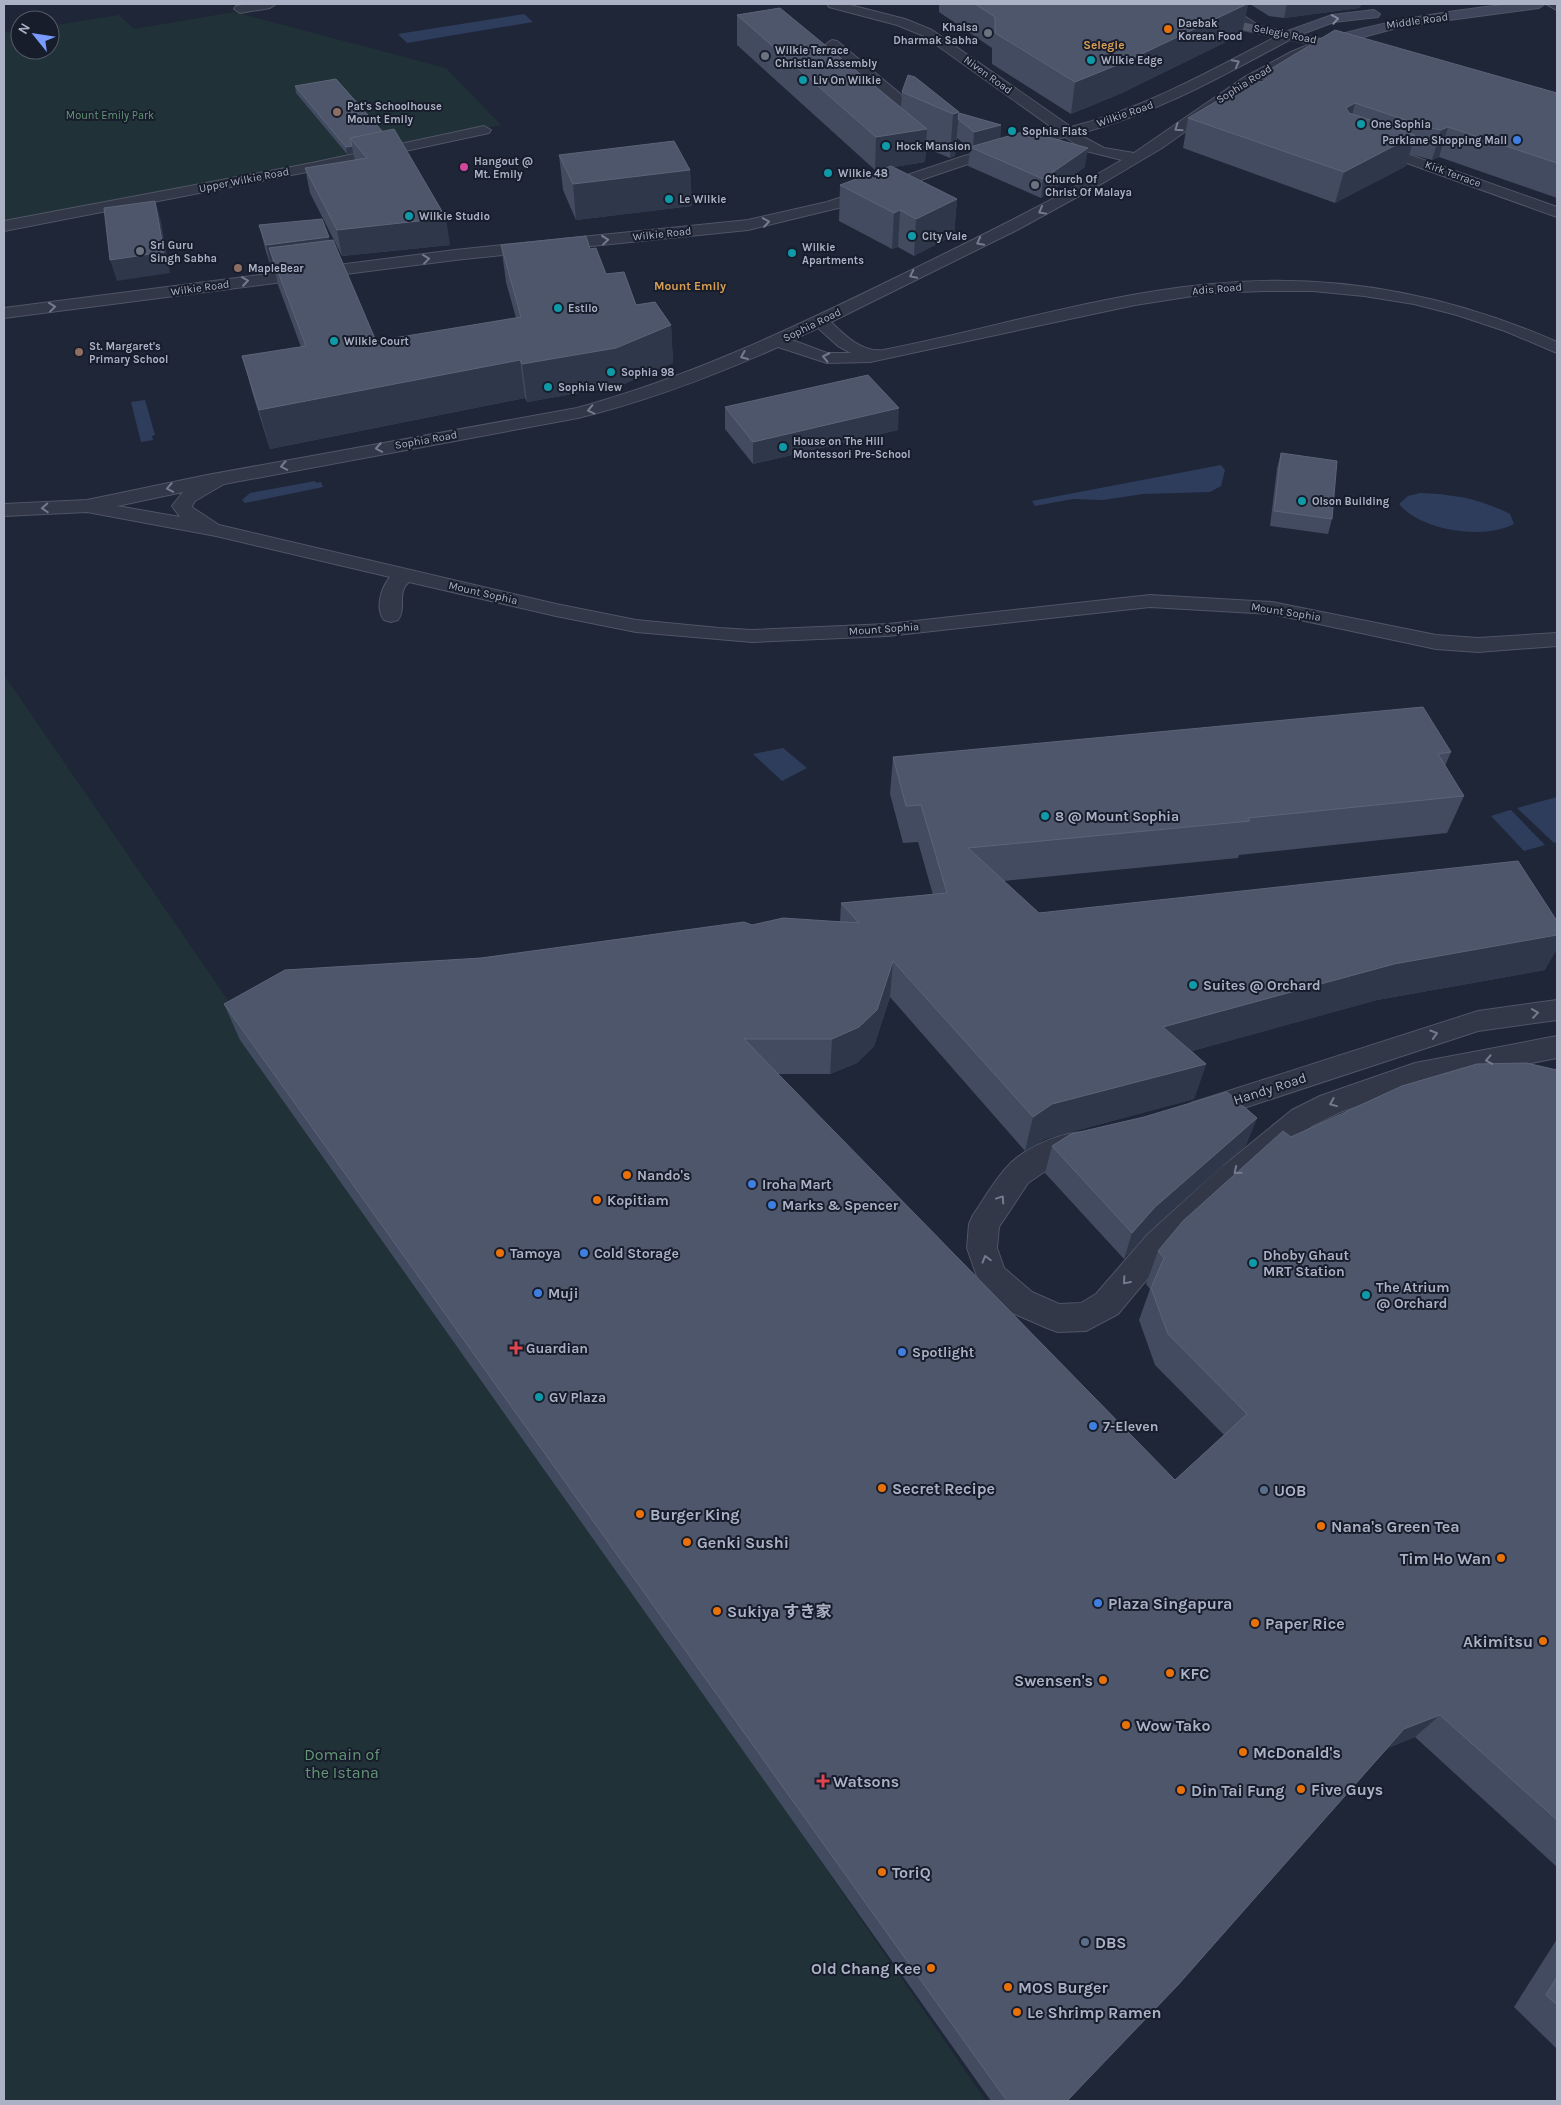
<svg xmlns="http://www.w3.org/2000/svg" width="1561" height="2105" viewBox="0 0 1561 2105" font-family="Karla,'Noto Sans SC','Noto Sans JP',sans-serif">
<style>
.green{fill:#203238}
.water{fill:#2f3d5d}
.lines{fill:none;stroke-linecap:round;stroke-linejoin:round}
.street-casing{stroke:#505566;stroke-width:2}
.secondary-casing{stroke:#505566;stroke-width:2}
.primary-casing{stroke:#3c4151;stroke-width:2}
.street{fill:#323848;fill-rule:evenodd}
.secondary{fill:#40465b;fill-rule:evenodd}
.primary{fill:#505768;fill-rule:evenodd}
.wall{fill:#424b60}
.shaded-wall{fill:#2f374b}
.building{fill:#4d566b;stroke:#5c6479}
.oneway{stroke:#81879b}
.oneway2{stroke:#757b8d}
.food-dot{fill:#e8710a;stroke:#181d2c;stroke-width:2}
.worship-dot{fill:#6b7280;stroke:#181d2c;stroke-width:2}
.culture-dot{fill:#0f9aa8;stroke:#181d2c;stroke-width:2}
.education-dot{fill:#8d6e63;stroke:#181d2c;stroke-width:2}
.shop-dot{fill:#3f7fe0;stroke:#181d2c;stroke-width:2}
.hotel-dot{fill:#d1479c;stroke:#181d2c;stroke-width:2}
.health-dot{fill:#e0444e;stroke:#181d2c;stroke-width:2}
.service-dot{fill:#5c6f8a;stroke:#181d2c;stroke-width:2}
.labels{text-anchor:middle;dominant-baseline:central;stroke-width:4;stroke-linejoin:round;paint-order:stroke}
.far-street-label{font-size:11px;fill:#acb2c5;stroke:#181d2c}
.far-poi-label{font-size:11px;font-weight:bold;fill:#acb2c5;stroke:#181d2c;text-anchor:start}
.far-park-label{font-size:11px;fill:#639675;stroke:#181d2c}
.far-neighbourhood-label{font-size:12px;font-weight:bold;fill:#d89e54;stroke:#181d2c}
.poi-label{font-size:14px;font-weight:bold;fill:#acb2c5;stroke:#181d2c;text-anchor:start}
.street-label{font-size:14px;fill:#acb2c5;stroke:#181d2c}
.near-poi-label{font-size:16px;font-weight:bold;fill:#acb2c5;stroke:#181d2c;text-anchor:start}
.near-park-label{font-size:16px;fill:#639675;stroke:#181d2c}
</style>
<rect width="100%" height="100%" fill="#1e2637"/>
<g class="green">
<polygon points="234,12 446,68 501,125 339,160 4,225 4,33 20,30 20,50 50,50 50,26 119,15 134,29"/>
<polygon points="4,675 986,2101 4,2101"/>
</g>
<g class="water">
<polygon points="524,14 533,22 407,43 398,34"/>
<polygon points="145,400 155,435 152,436 153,440 141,442 131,402"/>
<polygon points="1221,465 1225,470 1221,486 1210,492 1143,494 1103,500 1073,499 1035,506 1032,501"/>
<polygon points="315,481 316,483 321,482 323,487 245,503 242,500 250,493"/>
<path d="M1420 493C1452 494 1481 499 1510 514L1514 524C1484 540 1421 531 1399 504L1408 496Z"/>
<polygon points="783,748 807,768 782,781 753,754"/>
<polygon points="1557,797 1557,842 1554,843 1517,808"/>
<polygon points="1510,810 1511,810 1545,845 1524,851 1491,816"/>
</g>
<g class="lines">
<g class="street-casing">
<g id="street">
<polygon points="249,4 276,4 270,8 240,13 234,9 236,6"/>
<path d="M827 4H846L905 19 932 30 1071 127C1148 107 1214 69 1285 32H1293L1295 35 1293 38C1222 76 1158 113 1078 134L1104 148 1134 153 1243 78 1291 52 1317 41 1322 40 1328 44 1252 84 1162 148 1108 180 1017 230 831 322C844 335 863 353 883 350 992 329 1100 294 1212 284 1331 272 1448 294 1557 342V353L1505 331 1457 315 1414 304 1364 296 1313 291H1263L1212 293 1135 305 870 362 827 363 778 347C713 376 647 401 578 418L224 484 195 501 192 506 193 508 219 525 556 604 636 620 719 628 752 630 888 624 1150 595 1272 602 1436 635 1478 638 1557 633V646L1478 652 1436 649 1272 614 1150 607 888 636 752 642 636 632 556 616 409 582C396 593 407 608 398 620L391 622 384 620C375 608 381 588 390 577L216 536 87 512 4 516V504L87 500 207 475 577 408C687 378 789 330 891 280 969 242 1047 204 1122 160L1086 151 1065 137 974 162 838 208 748 230 455 260 4 318V308L455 250 748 220 827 202 964 156 1057 131 924 36 897 25 829 7ZM818 328 838 346 851 353H827L792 340ZM183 492 172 506 180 517 117 506Z"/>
<polygon points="1212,4 1226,4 1264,29 1258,33 1254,32"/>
<polygon points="1546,4 1557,4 1557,10"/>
<polygon points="832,40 837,41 934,122 936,125 934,128 924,128 827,47 826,44"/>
<polygon points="484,126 491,130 489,133 312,171 4,231 4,221 312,163"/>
<polygon points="1373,142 1557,207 1557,217 1368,149 1366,146"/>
<polygon points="1557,1000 1557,1020 1478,1031 1201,1122 1191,1119 1187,1111 1191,1103 1478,1011"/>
<path d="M1557 1036V1058L1417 1085 1340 1112 1312 1126 1237 1189 1169 1253 1118 1314 1086 1331 1058 1332 1047 1328 1010 1312 980 1285 967 1248 969 1224 973 1215C984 1199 994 1181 1007 1167 1023 1148 1071 1126 1095 1134L1099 1142 1095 1150 1063 1159 1028 1183 999 1227 997 1248 1004 1268 1032 1292 1059 1304 1081 1303 1096 1294 1147 1235 1217 1171 1292 1110 1320 1096 1415 1063Z"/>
</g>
</g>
<g class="secondary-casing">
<g id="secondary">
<path d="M1511 4H1545L1539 8 1404 26 1326 47 1320 43 1321 40C1383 21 1446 11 1511 4Z"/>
<polygon points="1374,10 1380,14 1378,17 1334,22 1289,39 1283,35 1285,32 1332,15"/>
</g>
</g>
<g class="primary-casing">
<polygon id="primary" points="1207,15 1353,45 1359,49 1353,53 1203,22 1201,19 1203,16"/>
</g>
<use href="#street" class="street"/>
<use href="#secondary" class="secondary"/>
<use href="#primary" class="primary"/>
</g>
<g class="wall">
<polygon points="939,4 1248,4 1242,34 1122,93 1071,114 992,64 992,48 939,12"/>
<polygon points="1250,4 1362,4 1359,8 1284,18 1269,16"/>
<polygon points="737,15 901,107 902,92 959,113 1001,125 1000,138 1085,167 1041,198 968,166 970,149 957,138 955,156 950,158 926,148 925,162 893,167 957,199 954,235 914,256 898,247 892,249 839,221 840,185 884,168 875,170 737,45"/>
<polygon points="1264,73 1557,93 1557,198 1439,157 1432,160 1409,154 1406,166 1335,203 1183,148 1188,118 1262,82"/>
<polygon points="336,79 450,245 342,256 310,193 305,168 355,160 353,152 347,154 296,93 295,86"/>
<polygon points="559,155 690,170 692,206 576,220 563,190"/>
<polygon points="259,225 330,240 376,341 516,318 506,282 501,245 590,249 606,274 636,305 671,325 673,363 619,386 527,402 525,398 270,449 253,395 242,356 301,347 278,285 275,271 273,272 266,252"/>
<polygon points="725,407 898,430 753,464 725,429"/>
<polygon points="1281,453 1332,519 1328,534 1270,526 1277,468"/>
<polygon points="1451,752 1445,766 1464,796 1447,833 1239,855 1238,858 1004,881 1039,913 1545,970 1377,1000 1192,1051 1206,1064 1194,1099 1045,1139 1025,1151 890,997 874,1046 857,1063 830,1074 778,1074 1175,1480 1224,1435 1155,1365 1139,1320 1150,1289 1146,1284 1158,1251 1291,1137 1557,1070 1557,1867 1415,1737 1388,1748 1067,2101 991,2101 240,1040 224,1004 481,958 752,925 840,922 841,903 933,895 918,842 903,843 890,794 893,757"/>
<polygon points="1257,1118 1246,1145 1146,1234 1124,1259 1045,1173 1052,1146"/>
<polygon points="1557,1939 1557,2049 1514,2007"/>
</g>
<g class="shaded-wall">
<polygon points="1247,4 1248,4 1242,34 1122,93 1071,114 1075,82"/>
<polygon points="1287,4 1362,4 1359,8 1284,18"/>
<polygon points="1355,103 1348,132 1346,108"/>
<polygon points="959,112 955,156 950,158 953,114"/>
<polygon points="1001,125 1000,144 973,148 974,132"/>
<polygon points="1448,127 1439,157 1432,160 1441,130"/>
<polygon points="927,129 925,162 875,170 876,137"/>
<polygon points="1415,135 1406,166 1335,203 1344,172"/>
<polygon points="352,146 353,152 347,154 346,147"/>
<polygon points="1088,148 1085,167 1041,198 1043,179"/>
<polygon points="690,170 692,206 576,220 573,184"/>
<polygon points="957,199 954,235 914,256 916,219"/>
<polygon points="155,201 161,221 170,273 117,281 110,260"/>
<polygon points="900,210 898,247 892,249 894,213"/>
<polygon points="446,218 450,245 342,256 337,230"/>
<polygon points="329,237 335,264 269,248 275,271 273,272 266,245"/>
<polygon points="671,325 673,363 619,386 527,402 522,364"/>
<polygon points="520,360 525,398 270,449 259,410"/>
<polygon points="899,408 898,430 753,464 753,442"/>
<polygon points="1557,935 1557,949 1545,970 1377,1000 1152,1062 1163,1027 1394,964"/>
<polygon points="893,961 890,997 874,1046 857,1063 830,1074 832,1039"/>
<polygon points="1206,1064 1194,1099 1045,1139 1025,1151 1033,1117 1052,1104"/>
<polygon points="1257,1118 1246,1145 1146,1234 1124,1259 1132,1233 1155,1207"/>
<polygon points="1440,1715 1415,1737 1380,1751 1404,1729"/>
</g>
<g class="building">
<polygon points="975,4 1247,4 1127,61 1075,82 995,33 995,17"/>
<polygon points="780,8 927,129 876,137 737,15"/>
<polygon points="1335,30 1557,93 1557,163 1448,127 1441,130 1430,128 1355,103 1346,108 1349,113 1415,135 1344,172 1188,118 1251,81 1263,82 1266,78 1264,73"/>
<polygon points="908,75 915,77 959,112 953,114 902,92"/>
<polygon points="336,79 383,132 350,138 352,146 346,147 295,86"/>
<polygon points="959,113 1001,125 974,132 958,119"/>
<polygon points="394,129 446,218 337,230 305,168 367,158 350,138"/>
<polygon points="1026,131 1088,148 1043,179 970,147"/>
<polygon points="674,141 690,170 573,184 559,155"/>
<polygon points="891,166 957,199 916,219 900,210 894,213 840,185"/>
<polygon points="155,201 164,252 110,260 104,208"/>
<polygon points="322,219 329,237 266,245 259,225"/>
<polygon points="586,236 590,249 596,248 606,274 624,272 636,305 655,302 671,325 616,348 522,364 520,360 259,410 242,356 306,346 269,248 333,240 376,341 521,317 501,245"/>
<polygon points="868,375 899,408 753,442 725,407"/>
<polygon points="1281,453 1337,461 1332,519 1274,511"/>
<polygon points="1423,707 1451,752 1438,754 1464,796 1248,818 1250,821 968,848 1039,913 1518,861 1557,921 1557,935 1394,964 1163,1027 1206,1064 1052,1104 1033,1117 893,961 877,1010 859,1027 832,1039 744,1039 1175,1480 1247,1414 1168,1334 1151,1288 1164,1258 1158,1251 1183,1221 1283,1131 1291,1137 1402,1086 1477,1064 1526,1063 1557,1070 1557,1820 1440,1715 1404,1729 1178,1985 1067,2101 1007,2101 224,1004 285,970 481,958 744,922 752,925 783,918 859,923 841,903 947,893 921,805 906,806 893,757"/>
<polygon points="1227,1092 1257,1118 1155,1207 1132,1233 1052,1146 1071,1134 1144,1117"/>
<polygon points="1557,1977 1557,2005 1546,1995"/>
</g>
<defs><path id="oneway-chevron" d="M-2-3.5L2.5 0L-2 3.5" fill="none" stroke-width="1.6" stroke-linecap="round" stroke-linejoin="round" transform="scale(1.25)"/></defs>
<use class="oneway" href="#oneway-chevron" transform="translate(1335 19) rotate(-10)"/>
<g class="oneway2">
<use href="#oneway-chevron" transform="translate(1236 63) rotate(-28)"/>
<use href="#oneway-chevron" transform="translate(1178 128) rotate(145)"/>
<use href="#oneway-chevron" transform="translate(1042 211) rotate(151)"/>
<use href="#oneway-chevron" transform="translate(766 222) rotate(-9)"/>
<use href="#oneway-chevron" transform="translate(605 240) rotate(-6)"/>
<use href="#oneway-chevron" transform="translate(980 242) rotate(153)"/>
<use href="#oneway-chevron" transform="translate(426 259) rotate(-7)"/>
<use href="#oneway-chevron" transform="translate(913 275) rotate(154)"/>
<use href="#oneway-chevron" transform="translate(245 281) rotate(-8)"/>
<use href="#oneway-chevron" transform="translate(52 307) rotate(-7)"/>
<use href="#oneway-chevron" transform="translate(744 356) rotate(157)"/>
<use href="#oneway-chevron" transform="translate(826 357) rotate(-168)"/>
<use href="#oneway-chevron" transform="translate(591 410) rotate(167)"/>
<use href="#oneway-chevron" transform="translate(379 448) rotate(170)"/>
<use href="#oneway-chevron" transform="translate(284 466) rotate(169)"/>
<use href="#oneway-chevron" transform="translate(170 488) rotate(169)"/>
<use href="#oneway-chevron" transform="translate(45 508) rotate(177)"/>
<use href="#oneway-chevron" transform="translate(1535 1013) rotate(-8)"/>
<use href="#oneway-chevron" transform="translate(1434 1034) rotate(-17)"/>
<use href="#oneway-chevron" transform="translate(1489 1060) rotate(169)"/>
<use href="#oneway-chevron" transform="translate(1333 1103) rotate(158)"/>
<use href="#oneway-chevron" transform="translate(1237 1171) rotate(141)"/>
<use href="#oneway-chevron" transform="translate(1001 1199) rotate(-56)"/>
<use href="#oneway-chevron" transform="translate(986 1259) rotate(-106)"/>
<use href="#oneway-chevron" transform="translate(1126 1281) rotate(131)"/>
</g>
<g class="food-dot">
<circle cx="1168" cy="29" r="5"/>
<circle cx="627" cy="1175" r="5"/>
<circle cx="597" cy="1200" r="5"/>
<circle cx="500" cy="1253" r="5"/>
<circle cx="882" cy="1488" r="5"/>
<circle cx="640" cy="1514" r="5"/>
<circle cx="1321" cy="1526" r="5"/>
<circle cx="687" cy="1542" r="5"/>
<circle cx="1501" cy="1558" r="5"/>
<circle cx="717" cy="1611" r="5"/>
<circle cx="1255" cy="1623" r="5"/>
<circle cx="1543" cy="1641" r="5"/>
<circle cx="1170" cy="1673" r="5"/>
<circle cx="1103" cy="1680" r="5"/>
<circle cx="1126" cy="1725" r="5"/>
<circle cx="1243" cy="1752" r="5"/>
<circle cx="1301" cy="1789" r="5"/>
<circle cx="1181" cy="1790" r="5"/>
<circle cx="882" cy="1872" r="5"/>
<circle cx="931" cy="1968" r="5"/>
<circle cx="1008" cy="1987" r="5"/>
<circle cx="1017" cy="2012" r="5"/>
</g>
<g class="worship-dot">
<circle cx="988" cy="33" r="5"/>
<circle cx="765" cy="56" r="5"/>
<circle cx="1035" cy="185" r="5"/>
<circle cx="140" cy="251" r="5"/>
</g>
<g class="culture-dot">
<circle cx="1091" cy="60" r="5"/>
<circle cx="803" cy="80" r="5"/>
<circle cx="1361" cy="124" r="5"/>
<circle cx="1012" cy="131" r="5"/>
<circle cx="886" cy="146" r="5"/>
<circle cx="828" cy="173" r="5"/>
<circle cx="669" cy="199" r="5"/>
<circle cx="409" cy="216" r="5"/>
<circle cx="912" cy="236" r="5"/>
<circle cx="792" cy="253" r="5"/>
<circle cx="558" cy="308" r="5"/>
<circle cx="334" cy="341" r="5"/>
<circle cx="611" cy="372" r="5"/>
<circle cx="548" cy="387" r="5"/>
<circle cx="783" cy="447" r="5"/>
<circle cx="1302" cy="501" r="5"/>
<circle cx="1045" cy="816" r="5"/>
<circle cx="1193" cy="985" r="5"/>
<circle cx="1253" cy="1263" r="5"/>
<circle cx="1366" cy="1295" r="5"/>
<circle cx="539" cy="1397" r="5"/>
</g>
<g class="education-dot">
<circle cx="337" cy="112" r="5"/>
<circle cx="238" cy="268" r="5"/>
<circle cx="79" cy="352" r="5"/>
</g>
<g class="shop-dot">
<circle cx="1517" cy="140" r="5"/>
<circle cx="752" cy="1184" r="5"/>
<circle cx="772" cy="1205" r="5"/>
<circle cx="584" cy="1253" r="5"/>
<circle cx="538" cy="1293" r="5"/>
<circle cx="902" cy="1352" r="5"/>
<circle cx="1093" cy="1426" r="5"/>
<circle cx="1098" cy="1603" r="5"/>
</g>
<circle class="hotel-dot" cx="464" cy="167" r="5"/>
<g class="health-dot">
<path d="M513.5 1340.5h5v5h5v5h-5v5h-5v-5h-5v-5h5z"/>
<path d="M820.5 1773.5h5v5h5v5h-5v5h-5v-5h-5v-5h5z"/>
</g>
<g class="service-dot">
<circle cx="1264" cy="1490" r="5"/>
<circle cx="1085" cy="1942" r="5"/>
</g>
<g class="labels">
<g class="far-street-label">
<text transform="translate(1417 21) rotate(-8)">Middle Road</text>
<text transform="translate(1285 34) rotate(11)">Selegie Road</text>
<text transform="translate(988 75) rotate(36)">Niven Road</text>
<text transform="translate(1244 84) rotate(-32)">Sophia Road</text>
<text transform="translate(1125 114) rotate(-19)">Wilkie Road</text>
<text transform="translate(1453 174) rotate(20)">Kirk Terrace</text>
<text transform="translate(244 180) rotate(-11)">Upper Wilkie Road</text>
<text transform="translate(662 234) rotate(-6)">Wilkie Road</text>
<text transform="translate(200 288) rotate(-8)">Wilkie Road</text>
<text transform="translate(1217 289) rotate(-5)">Adis Road</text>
<text transform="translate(812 325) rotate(-26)">Sophia Road</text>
<text transform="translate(426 440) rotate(-10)">Sophia Road</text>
<text transform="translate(483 593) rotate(13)">Mount Sophia</text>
<text transform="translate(1286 612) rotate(9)">Mount Sophia</text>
<text transform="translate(884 629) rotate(-4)">Mount Sophia</text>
</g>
<g class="far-poi-label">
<text x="1178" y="23">Daebak<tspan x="1178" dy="13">Korean Food</tspan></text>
<text x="978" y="27" text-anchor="end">Khalsa<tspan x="978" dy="13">Dharmak Sabha</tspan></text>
<text x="775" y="50">Wilkie Terrace<tspan x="775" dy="13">Christian Assembly</tspan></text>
<text x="1101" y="60">Wilkie Edge</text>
<text x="813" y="80">Liv On Wilkie</text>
<text x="347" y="106">Pat's Schoolhouse<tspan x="347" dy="13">Mount Emily</tspan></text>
<text x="1371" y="124">One Sophia</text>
<text x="1022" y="131">Sophia Flats</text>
<text x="1507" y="140" text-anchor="end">Parklane Shopping Mall</text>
<text x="896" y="146">Hock Mansion</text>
<text x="474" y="161">Hangout @<tspan x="474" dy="13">Mt. Emily</tspan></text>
<text x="838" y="173">Wilkie 48</text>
<text x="1045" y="179">Church Of<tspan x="1045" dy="13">Christ Of Malaya</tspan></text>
<text x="679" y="199">Le Wilkie</text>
<text x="419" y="216">Wilkie Studio</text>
<text x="922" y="236">City Vale</text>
<text x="150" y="245">Sri Guru<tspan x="150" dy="13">Singh Sabha</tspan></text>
<text x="802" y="247">Wilkie<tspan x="802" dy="13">Apartments</tspan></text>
<text x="248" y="268">MapleBear</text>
<text x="568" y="308">Estilo</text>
<text x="344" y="341">Wilkie Court</text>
<text x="89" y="346">St. Margaret's<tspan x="89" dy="13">Primary School</tspan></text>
<text x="621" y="372">Sophia 98</text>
<text x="558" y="387">Sophia View</text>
<text x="793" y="441">House on The Hill<tspan x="793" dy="13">Montessori Pre-School</tspan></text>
<text x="1312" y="501">Olson Building</text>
</g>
<g class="far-park-label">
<text x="110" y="115">Mount Emily Park</text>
</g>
<g class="far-neighbourhood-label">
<text x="1104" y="45">Selegie</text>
<text x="690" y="286">Mount Emily</text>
</g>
<g class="poi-label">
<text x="1055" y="816">8 @ Mount Sophia</text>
<text x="1203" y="985">Suites @ Orchard</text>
<text x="637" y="1175">Nando's</text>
<text x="762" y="1184">Iroha Mart</text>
<text x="607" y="1200">Kopitiam</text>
<text x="782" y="1205">Marks &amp; Spencer</text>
<text x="510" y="1253">Tamoya</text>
<text x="594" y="1253">Cold Storage</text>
<text x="1263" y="1255">Dhoby Ghaut<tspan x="1263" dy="16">MRT Station</tspan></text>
<text x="1376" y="1287">The Atrium<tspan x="1376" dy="16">@ Orchard</tspan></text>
<text x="548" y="1293">Muji</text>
<text x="526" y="1348">Guardian</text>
<text x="912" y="1352">Spotlight</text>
<text x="549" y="1397">GV Plaza</text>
<text x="1103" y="1426">7-Eleven</text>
</g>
<g class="street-label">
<text transform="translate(1270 1089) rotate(-18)">Handy Road</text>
</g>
<g class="near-poi-label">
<text x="892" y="1488">Secret Recipe</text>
<text x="1274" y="1490">UOB</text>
<text x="650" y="1514">Burger King</text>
<text x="1331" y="1526">Nana's Green Tea</text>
<text x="697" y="1542">Genki Sushi</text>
<text x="1491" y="1558" text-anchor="end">Tim Ho Wan</text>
<text x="1108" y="1603">Plaza Singapura</text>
<text x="727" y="1611">Sukiya すき家</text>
<text x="1265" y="1623">Paper Rice</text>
<text x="1533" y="1641" text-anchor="end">Akimitsu</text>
<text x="1180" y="1673">KFC</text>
<text x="1093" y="1680" text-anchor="end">Swensen's</text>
<text x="1136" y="1725">Wow Tako</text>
<text x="1253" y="1752">McDonald's</text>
<text x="833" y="1781">Watsons</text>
<text x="1311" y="1789">Five Guys</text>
<text x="1191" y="1790">Din Tai Fung</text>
<text x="892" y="1872">ToriQ</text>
<text x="1095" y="1942">DBS</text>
<text x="921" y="1968" text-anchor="end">Old Chang Kee</text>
<text x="1018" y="1987">MOS Burger</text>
<text x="1027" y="2012">Le Shrimp Ramen</text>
</g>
<g class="near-park-label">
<text x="342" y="1754">Domain of<tspan x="342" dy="18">the Istana</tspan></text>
</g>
</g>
<rect width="1561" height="2105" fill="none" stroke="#acb2c5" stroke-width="10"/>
<g transform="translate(35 35) rotate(300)"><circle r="24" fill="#181d2c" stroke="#535969"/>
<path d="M0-4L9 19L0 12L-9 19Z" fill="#799bfd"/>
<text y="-8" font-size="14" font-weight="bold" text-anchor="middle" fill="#acb2c5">N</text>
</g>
</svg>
